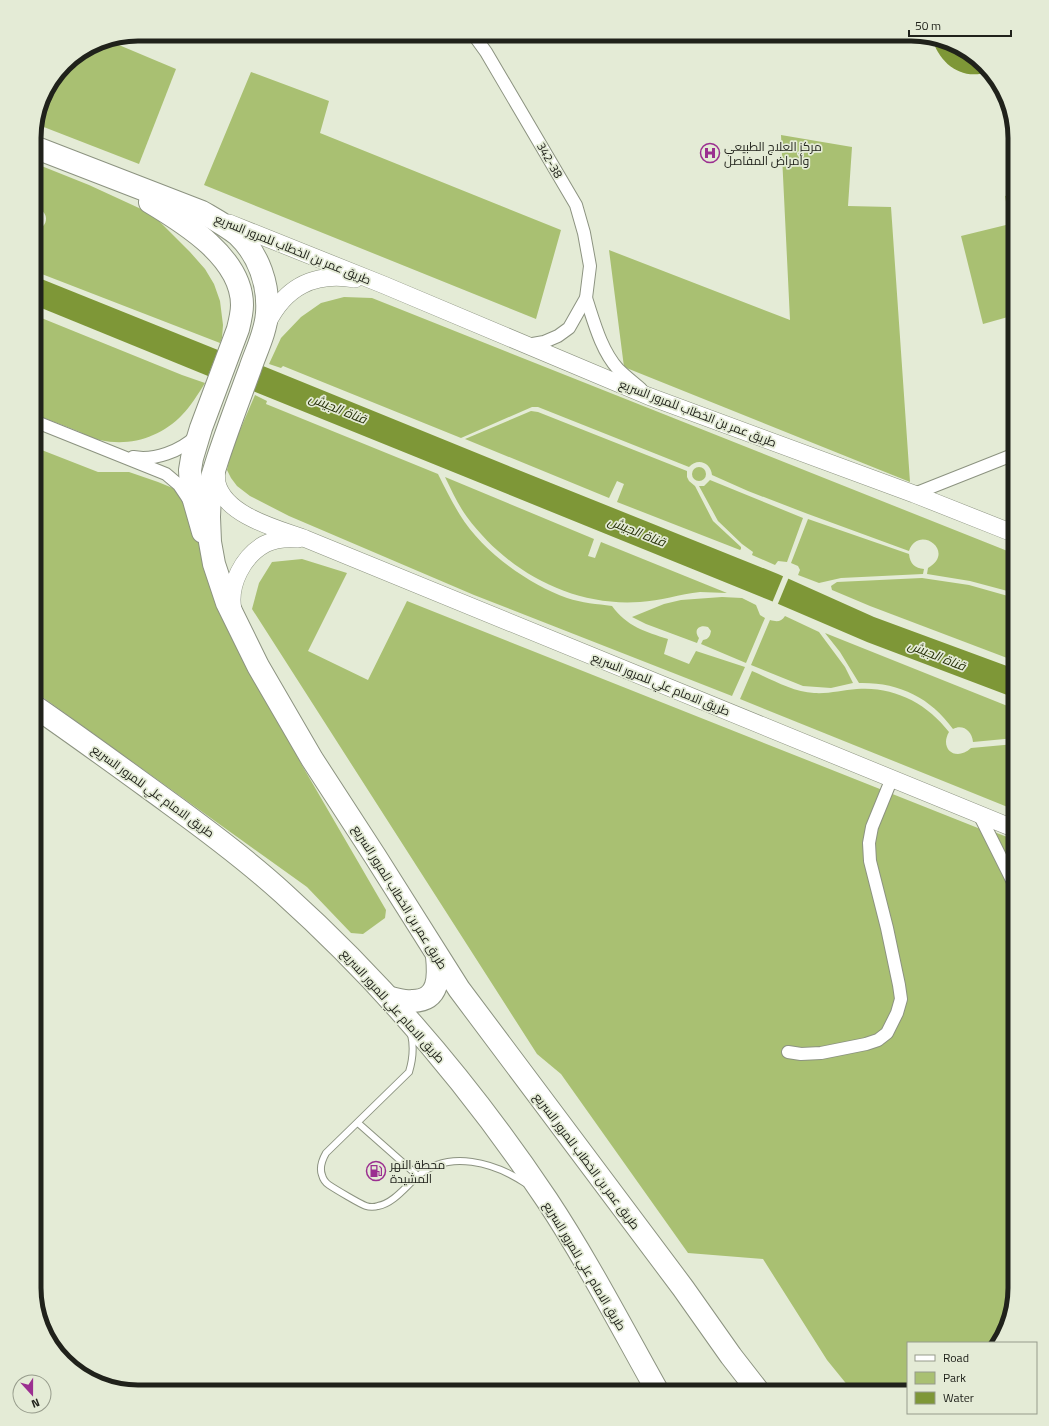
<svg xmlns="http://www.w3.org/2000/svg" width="1049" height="1426" viewBox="0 0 1049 1426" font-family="'Titillium Web',Cairo,sans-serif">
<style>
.green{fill:#a9c072}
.water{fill:#7e9737}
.pier{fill:#e4ebd6}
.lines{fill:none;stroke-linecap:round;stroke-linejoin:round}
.service-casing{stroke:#8c9380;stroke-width:8}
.minor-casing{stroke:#8c9380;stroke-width:14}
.secondary-casing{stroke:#8c9380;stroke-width:18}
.motorway-casing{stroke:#8c9380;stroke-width:24}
.service{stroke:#fff;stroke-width:6}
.minor{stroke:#fff;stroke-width:12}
.secondary{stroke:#fff;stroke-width:17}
.motorway{stroke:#fff;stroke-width:22}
.labels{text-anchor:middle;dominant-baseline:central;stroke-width:3.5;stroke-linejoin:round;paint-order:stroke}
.poi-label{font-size:12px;fill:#20221b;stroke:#e4ebd6;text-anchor:start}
.street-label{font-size:12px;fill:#20221b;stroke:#e4ebd6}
.water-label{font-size:13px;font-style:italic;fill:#29330b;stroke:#e4ebd6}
.rim{fill:none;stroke:#20221b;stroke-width:5}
</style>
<rect width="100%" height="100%" fill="#e4ebd6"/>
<g class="green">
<polygon points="107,40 176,69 139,164 36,124 45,92 69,60 98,42"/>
<polygon points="251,72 329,101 320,133 561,230 536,319 204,185"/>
<polygon points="781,135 852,147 848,206 891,207 910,482 624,367 609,250 790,320"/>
<path d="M34 163 89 185 152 214 190 252 205 269 214 284 220 301 223 325 222 338 220 343 34 271V231C50 228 50 209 34 208Z"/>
<polygon points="1015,194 1015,315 983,324 961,236 1010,224 1005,196"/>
<path d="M344 297 372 298 1015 554V593L970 581 927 574 928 568C957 551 918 524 909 551L808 514 748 491 712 475C711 463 698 457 689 467L538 407H532L461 438 283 366 281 368 269 364 281 338 301 317 321 303Z"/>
<path d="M34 315 182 375 205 383C198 394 191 406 182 415 161 437 130 447 100 440 93 439 86 435 80 432 65 426 49 420 34 414Z"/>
<path d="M255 395 267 401 266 404 438 474C445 488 452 502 460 515 482 551 528 584 567 598 582 603 597 604 612 606 626 626 646 632 668 639L664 654 689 664 696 651 745 667 732 696 474 595 289 516 250 496 237 486 231 478 227 470 231 451Z"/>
<polygon points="531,411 538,412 687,471 687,477 689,481 695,486 713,521 741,547 741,549 740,550 617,502 624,484 617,481 609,498 465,439"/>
<polygon points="34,447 98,472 129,472 158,482 180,491 188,503 227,627 303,767 386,910 385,918 363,934 351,933 307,887 34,691"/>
<circle cx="699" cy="474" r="7"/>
<path d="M445 477 594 539 588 556 595 558 601 542 727 593C718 593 709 592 700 592 680 594 660 601 640 602 571 607 507 571 467 517 458 505 452 491 445 477Z"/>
<polygon points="710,480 803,518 787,562 778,561 775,565 752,555 753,552 742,544 718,521 699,486 704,486"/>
<path d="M808 519 909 554C910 564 915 568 924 569L923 574 841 578 819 583 798 575 800 570 798 566 791 563Z"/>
<polygon points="302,559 347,573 308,651 368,680 407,601 983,830 1015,897 1015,1289 1001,1340 998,1343 908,1343 908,1392 853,1392 827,1360 763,1259 688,1253 561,1074 537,1054 252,609 259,583 272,562"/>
<polygon points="922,578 969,585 1015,598 1015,661 870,606 832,590 831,586 837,582"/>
<path d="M722 597 742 598 756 605 760 615 765 618 746 663 701 644 703 640C709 639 710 636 711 631L708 627C699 624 693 630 699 638L697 643 646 624 632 617 664 604 681 600Z"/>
<path d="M785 616 819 632 845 667 853 683 831 688 803 686 751 665 770 620C777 622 781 622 785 616Z"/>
<path d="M825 633 1015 709V738L973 742C972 731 963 724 953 729 930 697 898 682 859 683L840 652Z"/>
<path d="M752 671C771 679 793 692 814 693 829 694 842 690 857 689 893 686 927 703 949 732 939 749 956 762 971 748L1015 744V810L740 699Z"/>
<polygon points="989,830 1015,840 1010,860 1015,863 1015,879"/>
</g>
<g class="water">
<path d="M932 38 963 48 988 72C961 81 939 63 932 38Z"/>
<polygon points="34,276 218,350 208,376 34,305"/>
<polygon points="263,366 521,471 778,574 874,617 1015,669 1015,698 867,642 769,600 253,391"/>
</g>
<polygon class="pier" points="784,574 789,577 777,606 772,603"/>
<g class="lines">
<g class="service-casing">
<g id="service">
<path d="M411 1034C414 1047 413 1059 409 1072L326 1153C322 1160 319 1167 322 1175 323 1179 326 1183 329 1185 335 1189 360 1204 366 1206 369 1207 375 1207 378 1206 394 1203 406 1186 418 1176 449 1149 495 1163 525 1183"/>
<polyline points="358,1123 418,1176"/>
</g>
</g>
<g class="minor-casing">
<g id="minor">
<polyline points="473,34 486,52 576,205 584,233 590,266 586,298 569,328 558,336 544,342 527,345"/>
<path d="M586 298C594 322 601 350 618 369 625 376 634 383 641 389"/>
<polyline points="34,421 166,474 179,485 189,500"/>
<path d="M133 457C154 461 181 451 196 436"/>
<polyline points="914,494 1015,454"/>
<polyline points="979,814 1015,886"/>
<polyline points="788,1052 801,1054 821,1053 866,1044 878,1040 887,1033 897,1013 901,999 899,985 887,928 870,861 869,843 872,827 892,778"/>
</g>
</g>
<g class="secondary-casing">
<g id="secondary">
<polyline points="229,223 384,285 648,396 914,494 1015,534"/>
<path d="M267 324C285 287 314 272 355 279"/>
<path d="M216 471C217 475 216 479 217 483 225 516 279 529 306 539L1015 829"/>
<path d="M233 610C228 585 243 556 265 544 275 539 287 538 298 539"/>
</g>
</g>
<g class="motorway-casing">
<g id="motorway">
<path d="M34 147 202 212C214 219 227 226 238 235 259 255 269 285 267 313 266 332 256 351 250 369 239 399 228 428 218 458L212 477 210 494 209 517 210 542 214 564 227 603 258 666 312 759 375 856 459 989 683 1288 731 1356 759 1392"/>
<path d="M150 202C185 223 242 258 242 305 242 313 240 321 238 329L201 428 192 458 190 470 191 490 203 532"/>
<path d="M34 706C79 737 124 770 168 802 208 831 247 860 283 893 383 983 472 1088 547 1200 588 1262 622 1328 658 1392"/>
<path d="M389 998C397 999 406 1002 413 1001 440 1000 439 976 437 956"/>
</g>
</g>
<use href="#service" class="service"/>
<use href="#minor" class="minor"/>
<use href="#secondary" class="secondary"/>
<use href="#motorway" class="motorway"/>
</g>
<defs>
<g id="hospital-ring" transform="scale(1)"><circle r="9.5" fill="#e4ebd6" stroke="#9b2f90" stroke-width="1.5"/><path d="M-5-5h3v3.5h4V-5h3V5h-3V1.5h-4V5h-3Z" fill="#9b2f90"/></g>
<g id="fuel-ring" transform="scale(1)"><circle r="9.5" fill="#e4ebd6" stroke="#9b2f90" stroke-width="1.5"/><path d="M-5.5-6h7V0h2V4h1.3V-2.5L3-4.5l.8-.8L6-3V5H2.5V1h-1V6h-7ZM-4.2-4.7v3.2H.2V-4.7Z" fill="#9b2f90"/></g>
</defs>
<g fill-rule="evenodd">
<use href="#hospital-ring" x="710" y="153"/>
<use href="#fuel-ring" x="376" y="1171"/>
</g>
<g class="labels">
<g class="poi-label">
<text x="724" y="146">مركز العلاج الطبيعي<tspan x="724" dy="14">وأمراض المفاصل</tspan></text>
<text x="390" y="1164">محطة النهر<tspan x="390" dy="14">المشيدة</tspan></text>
</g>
<g class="street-label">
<text transform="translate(550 160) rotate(60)">342-38</text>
<text transform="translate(293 249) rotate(22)">طريق عمر بن الخطاب للمرور السريع</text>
<text transform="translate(698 413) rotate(21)">طريق عمر بن الخطاب للمرور السريع</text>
<text transform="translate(661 684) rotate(22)">طريق الامام علي للمرور السريع</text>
<text transform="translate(153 791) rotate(36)">طريق الامام علي للمرور السريع</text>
<text transform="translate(400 897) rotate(58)">طريق عمر بن الخطاب للمرور السريع</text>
<text transform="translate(393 1006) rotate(48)">طريق الامام علي للمرور السريع</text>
<text transform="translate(587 1161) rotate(53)">طريق عمر بن الخطاب للمرور السريع</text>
<text transform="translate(585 1266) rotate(59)">طريق الامام علي للمرور السريع</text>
</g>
<g class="water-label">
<text transform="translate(338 408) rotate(22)">قناة الجيش</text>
<text transform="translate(637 531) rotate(22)">قناة الجيش</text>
<text transform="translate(937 655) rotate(22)">قناة الجيش</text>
</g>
</g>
<path d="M0 0H1049V1426H0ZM138 41H911A97 97 0 0 1 1008 138V1288A97 97 0 0 1 911 1385H138A97 97 0 0 1 41 1288V138A97 97 0 0 1 138 41Z" fill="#e4ebd6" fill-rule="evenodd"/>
<path class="rim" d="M138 41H911A97 97 0 0 1 1008 138V1288A97 97 0 0 1 911 1385H138A97 97 0 0 1 41 1288V138A97 97 0 0 1 138 41Z"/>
<rect x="907" y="1342" width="130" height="72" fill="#e4ebd6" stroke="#969b8b"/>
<rect x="915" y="1355" width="20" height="6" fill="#ffffff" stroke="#969b8b"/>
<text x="943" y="1362" font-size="12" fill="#20221b">Road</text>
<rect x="915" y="1372" width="20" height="12" fill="#a9c072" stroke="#969b8b"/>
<text x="943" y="1382" font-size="12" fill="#20221b">Park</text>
<rect x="915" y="1392" width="20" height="12" fill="#7e9737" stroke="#969b8b"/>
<text x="943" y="1402" font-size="12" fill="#20221b">Water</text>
<g transform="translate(32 1394) rotate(159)"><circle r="19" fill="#e4ebd6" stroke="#969b8b"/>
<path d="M0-3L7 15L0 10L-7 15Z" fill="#9b2f90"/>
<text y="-6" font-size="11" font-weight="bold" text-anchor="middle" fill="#20221b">N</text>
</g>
<path d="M909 30v6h102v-6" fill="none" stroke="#20221b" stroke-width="2"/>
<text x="915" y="30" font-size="12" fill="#20221b" stroke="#e4ebd6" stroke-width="3" paint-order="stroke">50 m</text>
</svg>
